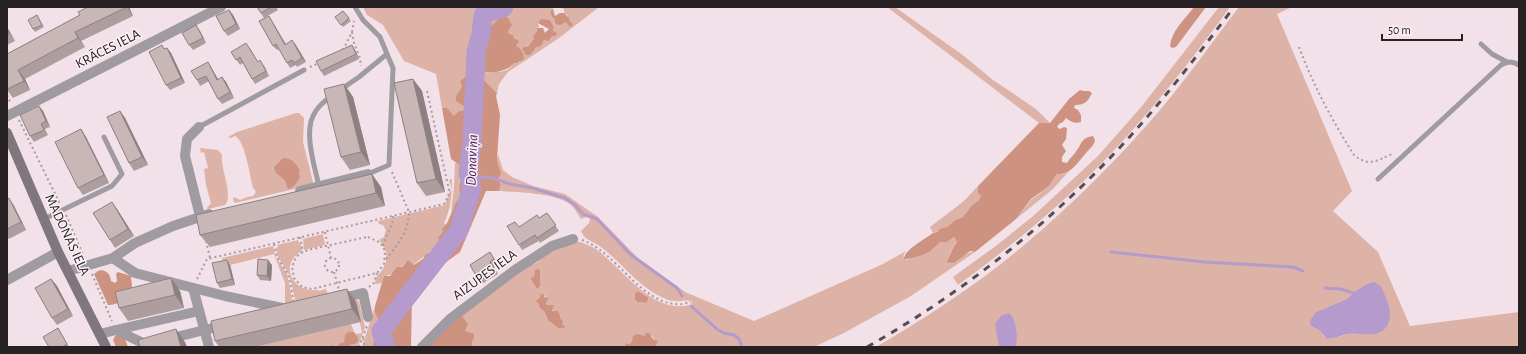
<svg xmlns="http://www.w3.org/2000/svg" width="1526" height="354" viewBox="0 0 1526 354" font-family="'Alegreya Sans',sans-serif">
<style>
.green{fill:#ddb3a7;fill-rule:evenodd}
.forest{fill:#ce9280}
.water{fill:#b49acd}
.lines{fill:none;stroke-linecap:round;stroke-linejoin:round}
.stream{stroke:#b49acd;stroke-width:3}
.river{stroke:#b49acd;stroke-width:19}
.path{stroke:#a89ba0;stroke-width:2;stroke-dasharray:2 3;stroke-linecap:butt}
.service{stroke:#a09ba0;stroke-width:5}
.minor{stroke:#a09ba0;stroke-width:10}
.secondary{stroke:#7f777d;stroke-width:10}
.rail{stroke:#554d50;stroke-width:3;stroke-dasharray:7 7;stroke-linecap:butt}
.wall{fill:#ad9d9e}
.shaded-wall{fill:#8d8081}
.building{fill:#c9b7b8;stroke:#8d8081}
.labels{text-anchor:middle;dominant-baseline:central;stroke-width:3;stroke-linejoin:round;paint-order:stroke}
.street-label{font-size:14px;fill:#272123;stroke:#fdf0f5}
.water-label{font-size:15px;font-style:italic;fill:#462361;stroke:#fdf0f5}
</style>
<rect width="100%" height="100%" fill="#f2e1e8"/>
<g class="green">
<path d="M363 7H555L551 10 555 19 566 22 569 20 567 15 564 13V9L559 7H599L559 38 508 72 499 84 497 93 482 78H478V54L480 61 487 73C493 71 498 73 504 71 512 69 517 58 521 51L516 46V39L509 34 501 16 491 26 487 24 483 27 484 18H482L479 37 474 57 473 80 462 86 456 96 465 107 463 112 454 116 447 109 442 108 436 74 404 61 383 25 367 15ZM544 20H547L552 25 554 31 550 40H544L541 46 534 48 530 53 523 47C532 45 537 37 537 28L539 27 538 23Z"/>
<polygon points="887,7 895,7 964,56 993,80 1036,109 1050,123 1039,123"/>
<path d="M1219 7H1230C1198 51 1165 94 1128 135 1078 191 1019 241 958 285L953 277 997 245 1032 217 1098 156 1142 106Z"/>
<path d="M1239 7H1292L1277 14 1352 191 1333 211 1378 252 1410 326 1519 312V347H876C927 317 978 284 1023 246 1072 205 1118 159 1160 110 1188 77 1213 41 1239 7ZM1347 299 1372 334H1348L1330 339 1325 337 1320 331 1311 326 1316 312Z"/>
<path d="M296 113H299L304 118 303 142 313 182 311 185 235 203 233 200 234 197 240 200 247 197 253 196 256 192 253 188C250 177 245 140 235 136L231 138 228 137 237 132Z"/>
<path d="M200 148 218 150 222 155C220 168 234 196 225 205L208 209 207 208 211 203 206 185 204 169 208 168 204 152 201 153Z"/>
<path d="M468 148 473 152C478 168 460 175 459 183 458 187 461 192 461 196L451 212 454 187 455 162 456 164 464 151Z"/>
<path d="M498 154 503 170 512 177 533 186 565 194 598 217 637 257 685 292 754 321 883 264 906 251 903 256 907 260 917 255 929 253 940 242H947L954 237 957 242C952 246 949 256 946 262 954 259 968 251 975 252L911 296 844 333 814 347H656L658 344 652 336H644L629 344 626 343 624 347H529L526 346 525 347H473L472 342 474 338 465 331C467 324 465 321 460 317L529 264C538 266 540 258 546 253 550 249 575 239 580 242 586 244 591 246 596 249 619 266 645 303 675 306 680 307 686 305 691 305L692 302V301C684 299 677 303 668 300 637 287 626 266 601 247 593 241 584 240 581 231L589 223 590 219 587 217 581 219C578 215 576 210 572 206 560 193 517 192 499 191L501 185C497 176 501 167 497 159ZM540 276 539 278C541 283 543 286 537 289L530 278ZM641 293 648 297 646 303 637 302 635 296ZM545 294 544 296 548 298 546 303C551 311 561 314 562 325L558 328 546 316 544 311 538 302 542 296Z"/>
<polygon points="1069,171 1053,189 1016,219 1031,200 1049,186 1057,174 1063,174"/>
<path d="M452 179C452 194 451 209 444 223L446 225 439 245 413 265 408 260C402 266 393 276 384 276L382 283 375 284C376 273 380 275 384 267 389 257 386 247 379 240L384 237 386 230 383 225 379 224 378 221 445 205 450 191 452 190 449 180Z"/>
<polygon points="978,186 978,193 981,196 978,201 972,205 963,217 955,220 947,227 933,233 930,227 964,201"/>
<polygon points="323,234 325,245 304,250 303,239"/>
<path d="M298 240 299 243 300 242 302 251C279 263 291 293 318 290L319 291 326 289 328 295 296 303 289 274 278 257 276 248 278 247 277 245Z"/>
<polygon points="273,246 276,257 287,274 293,303 285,304 285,283 274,254 230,265 230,263 224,265 222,258"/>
<polygon points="353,298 356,299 359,302 365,327 358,347 350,347 350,345 355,344 358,337 356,334 362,333 356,302"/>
<path d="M375 306C375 312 379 316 380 322 380 327 378 331 379 336L373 346 374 347H362Z"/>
<polygon points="351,324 354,332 349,332 344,342 340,343 336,347 332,345 327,347 255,347"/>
</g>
<g class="forest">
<path d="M1194 7H1206L1176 47 1172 48 1170 46C1172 30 1185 19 1194 7Z"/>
<path d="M553 9 555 16 560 13H564L569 18V20L573 25 570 27 566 22C561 24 561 27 555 23V19C552 18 550 13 551 10Z"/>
<path d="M504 15 508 18 512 25 508 31 509 34 513 35 514 38 519 41 516 46C521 48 524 54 524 59L521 61H519L517 63H514C507 72 492 74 481 71L482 65 478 54 483 37V27L487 24 491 26 501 16Z"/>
<polygon points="541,19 550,20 554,28 553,30 557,34 555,36 552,36 549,41 544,40 541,46 535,48 534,51 532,52 530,55 526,55 522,49 523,47 528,46 534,39 533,36 537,31 537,28 543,28 545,33 549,29 538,23"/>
<path d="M467 76 473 80 478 78H482L497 93 496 96 500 115 497 159C499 165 499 169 501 174L498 179 501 185 499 191H486L460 252 430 274 412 299 411 347H392V343L389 341V347H374L373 346 375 338 379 336 378 331 380 323 375 312V306L384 276H390L397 267H402L408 260 414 265 423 259 426 254 432 252 435 247 439 245 441 242 438 238 443 232 442 229C451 222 452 204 461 196 452 172 479 172 473 152L468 148 464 151 467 156 465 163 460 165 451 159 442 108H447L454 116 459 111H463L465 107 456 101V96L462 86 460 81Z"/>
<path d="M1080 90 1083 91H1089L1092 93C1088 102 1084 105 1075 105L1074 108 1078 110 1081 115V122C1075 124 1071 122 1066 118L1063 122 1059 124 1057 127 1060 129 1064 127 1067 128 1066 139 1062 145 1066 151 1062 157V162L1067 163C1070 158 1074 155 1077 150 1083 142 1081 138 1093 136L1095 140C1094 146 1090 148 1086 153 1078 162 1071 175 1057 174L1049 186 1031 199 1016 219 975 252 970 251 954 263 946 262C950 256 952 247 957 242L954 237 947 242H940C937 245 933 249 930 252 926 254 907 260 904 259 904 250 925 239 933 233L937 232 940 229 947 227 955 220 963 217 972 205 978 201 981 196 978 193V186L1039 123H1050L1069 99Z"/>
<path d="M283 158C292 158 296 163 300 171L299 173 300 178C296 183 295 187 288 189 286 186 287 182 284 180 279 174 275 175 274 167Z"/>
<path d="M538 269 540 271C540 273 540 275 540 277 539 282 544 285 537 289L530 278 534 277 535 270Z"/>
<path d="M102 270C108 272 110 274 111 281L115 283 117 281 116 274 118 272 131 276C131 280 132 283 132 286 132 298 118 305 108 305L94 274 98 271Z"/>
<polygon points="637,292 639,292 648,297 648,300 646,303 637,302 635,299 635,294"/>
<polygon points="540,293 543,295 544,293 544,297 549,298 546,303 547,305 554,305 552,311 558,311 560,316 560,318 563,321 562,325 565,326 564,328 558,328 551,322 549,322 544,311 540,308 539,304 536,301 541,296"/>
<polygon points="462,316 468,324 465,331 474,334 474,338 472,342 473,347 430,347 429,343 460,317"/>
<path d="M349 332H354L358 337V341L355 344 350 345V347H327L332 345 336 347 340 343 344 342C346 337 342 335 349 332Z"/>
<polygon points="646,333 649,333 653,339 658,341 656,347 624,347 626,343 629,344 632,342 633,336 638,334 644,336"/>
<polygon points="119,335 124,336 128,347 116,347 113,340 115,336"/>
</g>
<g class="water">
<path d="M1374 282C1382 285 1383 291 1386 298 1393 312 1392 332 1373 334 1365 335 1356 333 1348 334 1341 335 1334 339 1327 339L1320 331 1311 326 1310 321 1316 312 1347 299 1356 291 1367 284Z"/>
<path d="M1009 313C1016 318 1019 340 1015 347H999L995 324 1001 316Z"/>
</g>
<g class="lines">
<g class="stream">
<polyline points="488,11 488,7"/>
<polyline points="470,181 485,177 493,178 510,184 532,188 565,198 575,205 583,214 597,219 631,255 677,288 682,296"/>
<polyline points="1111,252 1205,262 1293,267 1303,271"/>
<polyline points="1325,288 1341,289 1353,293"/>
<polyline points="691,306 718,330 724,333 734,335 739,339 742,347"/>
</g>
<polyline class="river" points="386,347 381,331 459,230 472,187 468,173 472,142 476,52 481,34 483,15 488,11 493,11 504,7"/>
<g class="path">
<polyline points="352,32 354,43 360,58 361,66"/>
<path d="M1299 47C1313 85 1332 120 1354 155 1369 167 1376 161 1392 154"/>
<polyline points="343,50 352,32 354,21"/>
<polyline points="310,67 319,63"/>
<polyline points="7,95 11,104"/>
<polyline points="19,120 60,204"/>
<polyline points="66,215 84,257"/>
<polyline points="325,232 331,258"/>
<polyline points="300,237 303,252"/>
<polygon points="368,237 379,242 383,246 385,252 384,264 377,273 312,289 302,287 294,278 292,267 296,257 301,253 308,250 362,238"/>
<path d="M582 240C615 251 639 301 675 304 680 305 686 303 691 302"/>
<polyline points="206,241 210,258"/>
<polyline points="274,244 277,257 288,274 294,302"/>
<path d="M383 246C386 235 393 227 393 216"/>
<circle cx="332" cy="265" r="7"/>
<path d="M386 259C398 245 409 230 409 212L392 172"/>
<polyline points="334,272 339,290"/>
<polyline points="92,274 112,321"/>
<polyline points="197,279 207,259 444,204 448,197 449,190 427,91"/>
<polyline points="369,287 374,283 377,273"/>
<polyline points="363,338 365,347"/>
<polyline points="359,347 367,326"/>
</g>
<g class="service">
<polyline points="1481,44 1492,54 1507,62"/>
<polyline points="340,90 359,77 387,54 380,37 363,20 355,7"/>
<polyline points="199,127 304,70"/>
<polyline points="368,174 389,165 393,68 387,54"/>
<path d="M1378 179 1501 65C1508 61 1512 61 1519 65"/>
<path d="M319 186C315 168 304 134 313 116 317 107 324 101 332 96"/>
<polyline points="44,219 112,186 122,174 104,137"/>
</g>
<g class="minor">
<polyline points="7,116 221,7"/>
<polyline points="199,127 187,139 185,156 200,216"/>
<polyline points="300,191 368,174"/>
<polyline points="113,258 135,273 225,296 287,309"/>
<polyline points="68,271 113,258 135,243 173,226 209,214"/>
<polyline points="7,280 58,252"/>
<polyline points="193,288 209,347"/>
<polyline points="339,299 363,293 368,317"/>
<polyline points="100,334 116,330"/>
<polyline points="168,339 225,325"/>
<polyline points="151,344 147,345 116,330 199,311"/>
<polyline points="422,347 450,319 515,270 552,246 573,239"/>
</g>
<polyline class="secondary" points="7,133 58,252 106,347"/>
<path class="rail" d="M867 347C973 287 1068 209 1148 116 1178 81 1206 44 1234 7"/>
</g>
<g class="wall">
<polygon points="88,7 129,7 133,16 81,41 85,47 25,79 30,90 13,98 7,90 7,54 80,15"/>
<polygon points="257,7 276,7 278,10 264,18"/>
<polygon points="229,10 233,15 240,29 228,36 224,31"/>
<polygon points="343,11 351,21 343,27 335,17"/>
<polygon points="37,15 44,27 35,32 33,29"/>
<polygon points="272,21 286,44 292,40 306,62 297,67 296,65 290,68 279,49 277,50 273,46"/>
<polygon points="7,27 15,41 7,45"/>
<polygon points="200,31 206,43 193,50 189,45"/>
<polygon points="162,45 164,49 167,48 171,53 185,83 170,90 166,85"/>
<polygon points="250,48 258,62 264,66 269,76 255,84 252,79 243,63 240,65 231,52"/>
<polygon points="355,50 359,59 324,76 321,71"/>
<polygon points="208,62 211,67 218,79 222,77 226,82 234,98 222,104 218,99 209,81 200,86 197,80"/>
<polygon points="413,79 422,91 445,192 426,196 417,183"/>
<polygon points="344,84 353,97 370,165 350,170 341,157"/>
<polygon points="39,106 43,111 50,127 45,129 48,135 34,142 30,136"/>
<polygon points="120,111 125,118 148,165 134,171 129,163"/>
<polygon points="81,129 86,137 109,183 83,195 78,188"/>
<polygon points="381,187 385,206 210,247 200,235"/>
<polygon points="7,199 14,206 26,230 9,239 7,236"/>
<polygon points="117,209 134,236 115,248 110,240"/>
<polygon points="547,213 559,231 540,243 539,241 522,250 519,245 519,227 539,218"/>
<polygon points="490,252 498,264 494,267 498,274 482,284 470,265"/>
<polygon points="227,260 230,265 235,285 220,288 217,283"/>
<polygon points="272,265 271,281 260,280 257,275"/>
<polygon points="51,279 57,286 73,316 57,325 52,318"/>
<polygon points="347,289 356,302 361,322 255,347 219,347 215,341"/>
<polygon points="180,291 184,308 128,321 119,308"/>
<polygon points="58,328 61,333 69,347 49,347"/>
</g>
<g class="shaded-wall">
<polygon points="127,7 129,7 133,16"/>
<polygon points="229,10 233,15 240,29 236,24"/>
<polygon points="269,16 272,21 288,49 285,45"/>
<polygon points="196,25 200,31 206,43 203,38"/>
<polygon points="7,27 15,41 7,29"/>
<polygon points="75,32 85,47 78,38"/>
<polygon points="292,40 296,45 306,62 302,58"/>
<polygon points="352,45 355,50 359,59 356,54"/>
<polygon points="167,48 171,53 185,83 181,78"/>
<polygon points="260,60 264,66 269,76 266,71"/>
<polygon points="208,62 211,67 221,85 217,80"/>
<polygon points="18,70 25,79 30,90 24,81"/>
<polygon points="222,77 226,82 234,98 230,92"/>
<polygon points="413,79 422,91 445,192 436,179"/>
<polygon points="344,84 353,97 370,165 361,152"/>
<polygon points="39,106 43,111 50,127 46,121"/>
<polygon points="120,111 125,118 148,165 142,157"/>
<polygon points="81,129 86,137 109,183 104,175"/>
<polygon points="372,174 381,187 385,206 376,193"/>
<polygon points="9,198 14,206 26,230 21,222"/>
<polygon points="112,202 117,209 134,236 128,229"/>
<polygon points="227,260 230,265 235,285 232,279"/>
<polygon points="268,260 272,265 271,281 267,276"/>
<polygon points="171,278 180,291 184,308 175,295"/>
<polygon points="51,279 57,286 73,316 68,309"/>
<polygon points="347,289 356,302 361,322 352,309"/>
<polygon points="176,329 185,342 187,347 181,347"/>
</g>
<g class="building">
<polygon points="88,7 127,7 75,32 78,38 18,70 24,81 7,89 7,54 80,15 78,12"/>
<polygon points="257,7 271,7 261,13"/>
<polygon points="229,10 236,24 224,31 216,16"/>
<polygon points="343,11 349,18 341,25 335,17"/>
<polygon points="37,15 42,25 33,29 28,20"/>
<polygon points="269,16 285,45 292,40 302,58 294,63 292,60 287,63 276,44 273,46 259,21"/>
<polygon points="196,25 203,38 189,45 182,33"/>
<polygon points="7,29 9,34 7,35"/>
<polygon points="246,43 258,62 260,60 266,71 252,79 240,57 236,60 231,52"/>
<polygon points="162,45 164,49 167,48 181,78 166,85 149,52"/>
<polygon points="352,45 356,54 321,71 316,61"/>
<polygon points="208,62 217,80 222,77 230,92 218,99 206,76 197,80 191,71"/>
<polygon points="413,79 436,179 417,183 394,83"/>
<polygon points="344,84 361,152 341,157 324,89"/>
<polygon points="39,106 46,121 41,124 44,130 30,136 20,115"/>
<polygon points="120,111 142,157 129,163 107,117"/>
<polygon points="81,129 104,175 78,188 55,142"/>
<polygon points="372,174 376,193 200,235 196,215"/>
<polygon points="9,198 21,222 7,229 7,199"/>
<polygon points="112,202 128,229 110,240 93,213"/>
<polygon points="547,213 556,225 537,238 535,235 519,245 507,226 515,222 519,227 537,215 539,218"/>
<polygon points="490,252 494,259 490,262 494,268 478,279 470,265"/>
<polygon points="258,259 268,260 267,276 257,275"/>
<polygon points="227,260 232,279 217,283 212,263"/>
<polygon points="171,278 175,295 119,308 115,292"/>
<polygon points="51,279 68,309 52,318 35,288"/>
<polygon points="347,289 352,309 215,341 211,321"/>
<polygon points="58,328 67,344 62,347 49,347 43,337"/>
<polygon points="176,329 181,347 140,347 138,340"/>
</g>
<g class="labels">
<g class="street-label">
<text transform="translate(108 49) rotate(-27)">KRĀCES IELA</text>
<text transform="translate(67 235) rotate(65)">MADONAS IELA</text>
<text transform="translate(485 275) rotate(-36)">AIZUPES IELA</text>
</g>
<g class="water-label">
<text transform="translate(472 160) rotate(-88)">Donaviņa</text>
</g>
</g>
<rect width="1526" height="354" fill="none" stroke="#272123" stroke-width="16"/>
<path d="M1382 34v6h80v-6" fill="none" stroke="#272123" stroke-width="2"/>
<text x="1388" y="34" font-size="12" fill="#272123" stroke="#fdf0f5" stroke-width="3" paint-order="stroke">50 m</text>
</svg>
